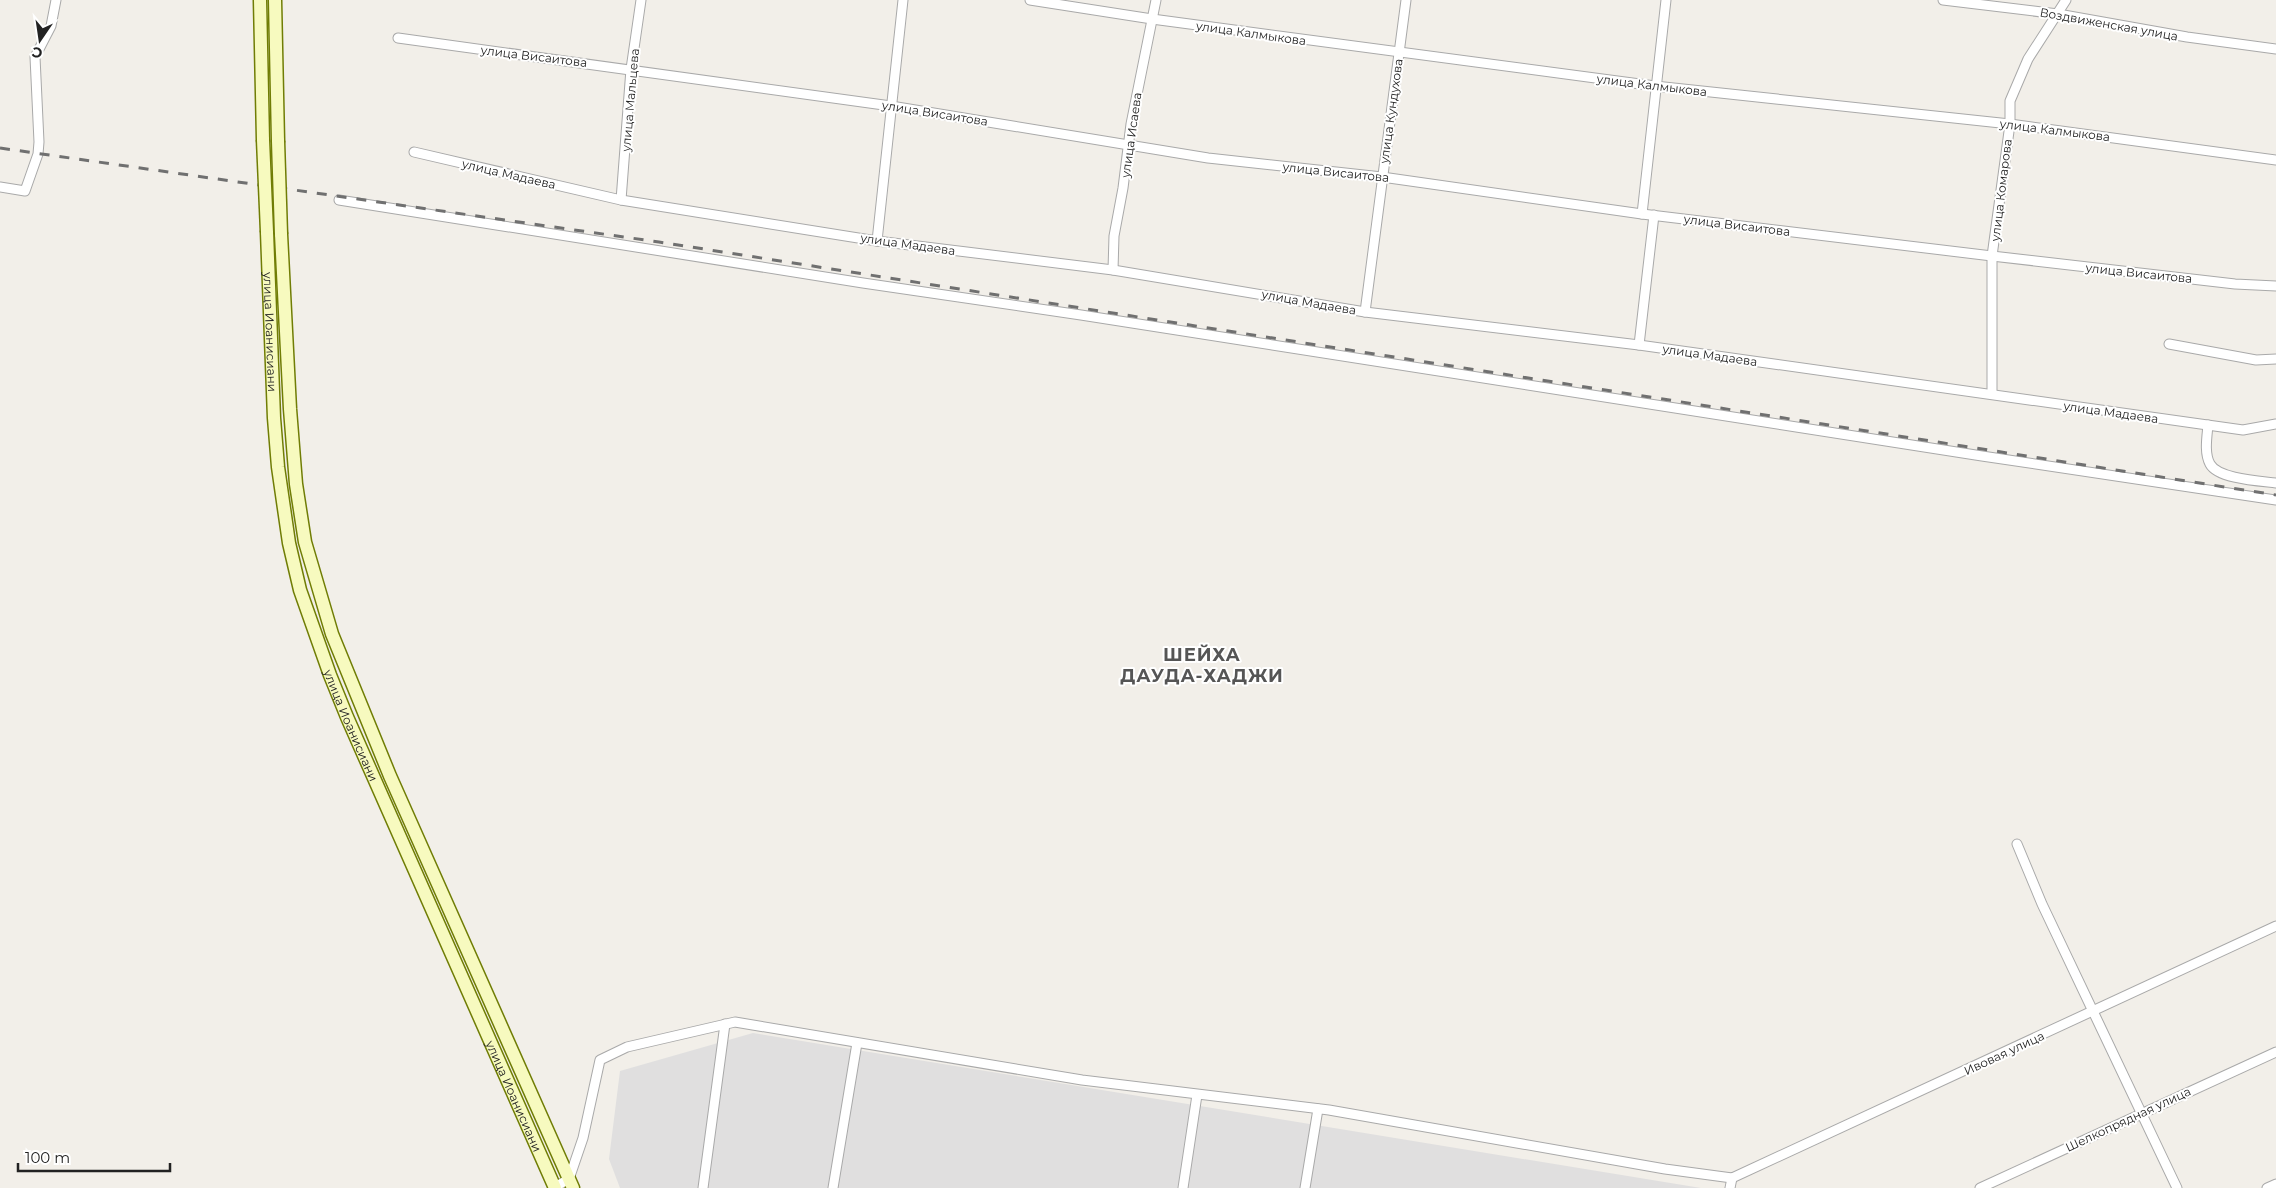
<svg xmlns="http://www.w3.org/2000/svg" width="2276" height="1188" viewBox="0 0 2276 1188" font-family="Montserrat,sans-serif">
<style>
.residential{fill:#e0dfdf}
.lines{fill:none;stroke-linecap:round;stroke-linejoin:round}
.street-casing{stroke:#a9a9a9;stroke-width:11}
.secondary-casing{stroke:#707d05;stroke-width:15}
.street{stroke:#fff;stroke-width:9}
.secondary{stroke:#f7fabf;stroke-width:12}
.rail{stroke:#707070;stroke-width:3;stroke-dasharray:10 10;stroke-linecap:butt}
.secondary-bridge-casing{stroke:#707d05;stroke-width:15;stroke-linecap:butt}
.secondary-bridge{stroke:#f7fabf;stroke-width:12}
.labels{text-anchor:middle;dominant-baseline:central;stroke-width:4;stroke-linejoin:round;paint-order:stroke}
.street-label{font-size:12px;fill:#222;stroke:#fff}
.district-label{font-size:18px;font-weight:bold;letter-spacing:1px;fill:#555;stroke:#fff}
</style>
<rect width="100%" height="100%" fill="#f2efe9"/>
<polygon class="residential" points="753,1033 1701,1188 620,1188 609,1159 620,1071"/>
<g class="lines">
<g class="street-casing">
<g id="street">
<polyline points="1030,0 1152,19 1655,86 2010,124 2276,160"/>
<polyline points="1943,0 2058,14 2187,37 2276,49"/>
<polyline points="398,38 891,106 1208,158 1382,177 1642,214 1992,256 2235,284 2276,286"/>
<polyline points="414,152 621,200 877,241 1113,270 1365,312 1639,345 2243,430 2276,424"/>
<polyline points="0,187 25,191 38,154 39,142 35,57 51,26 56,0"/>
<polyline points="339,200 863,283 1081,315 1982,456 2276,500"/>
<polyline points="621,200 631,69 641,0"/>
<polyline points="1642,214 1666,0"/>
<polyline points="877,241 903,0"/>
<polyline points="1113,270 1114,236 1123,188 1131,124 1156,0"/>
<polyline points="1365,312 1406,0"/>
<polyline points="2169,344 2256,360 2276,359"/>
<polyline points="1639,345 1654,215"/>
<polyline points="1992,394 1992,256 2010,124 2010,101 2028,59 2066,0"/>
<path d="M2208 425C2207 437 2204 453 2210 464 2218 479 2260 481 2276 483"/>
<polyline points="2017,844 2042,904 2177,1188"/>
<polyline points="555,1187 569,1179 583,1138 600,1060 627,1047 735,1022 1082,1080 1329,1110 1665,1169 1732,1178 2276,926"/>
<polyline points="703,1188 725,1024"/>
<polyline points="833,1188 857,1043"/>
<polyline points="1183,1188 1197,1095"/>
<polyline points="1305,1188 1318,1109"/>
<polyline points="1730,1188 1732,1178"/>
<polyline points="1980,1188 2276,1052"/>
<polyline points="2267,1188 2276,1184"/>
</g>
</g>
<g class="secondary-casing">
<g id="secondary">
<polyline points="260,0 263,140"/>
<polyline points="275,0 278,141"/>
<path id="s1" d="M267 232 274 418 278 467 289 543 300 590 330 675 347 717 555 1188"/>
<polyline points="281,234 290,409 296,484 305,542 332,634 390,776 573,1188"/>
</g>
</g>
<use href="#street" class="street"/>
<use href="#secondary" class="secondary"/>
<polyline class="rail" points="0,148 659,242 2276,495"/>
<g class="secondary-bridge-casing">
<g id="secondary-bridge">
<polyline points="263,140 267,232"/>
<polyline points="278,141 281,234"/>
</g>
</g>
<use href="#secondary-bridge" class="secondary-bridge"/>
</g>
<g class="labels">
<g class="street-label">
<text transform="translate(2109 24) rotate(10)">Воздвиженская улица</text>
<text transform="translate(1251 33) rotate(8)">улица Калмыкова</text>
<text transform="translate(534 56) rotate(7)">улица Висаитова</text>
<text transform="translate(1652 85) rotate(7)">улица Калмыкова</text>
<text transform="translate(630 100) rotate(-85)">улица Мальцева</text>
<text transform="translate(1391 111) rotate(-82)">улица Кундухова</text>
<text transform="translate(935 113) rotate(9)">улица Висаитова</text>
<text transform="translate(2055 130) rotate(7)">улица Калмыкова</text>
<text transform="translate(1131 135) rotate(-82)">улица Исаева</text>
<text transform="translate(1336 172) rotate(6)">улица Висаитова</text>
<text transform="translate(509 174) rotate(13)">улица Мадаева</text>
<text transform="translate(2001 190) rotate(-83)">улица Комарова</text>
<text transform="translate(1737 225) rotate(7)">улица Висаитова</text>
<text transform="translate(908 244) rotate(8)">улица Мадаева</text>
<text transform="translate(2139 273) rotate(6)">улица Висаитова</text>
<text transform="translate(1309 302) rotate(10)">улица Мадаева</text>
<text stroke="none"><textPath href="#s1" startOffset="100">улица Иоанисиани</textPath></text>
<text transform="translate(1710 355) rotate(8)">улица Мадаева</text>
<text transform="translate(2111 412) rotate(8)">улица Мадаева</text>
<text stroke="none"><textPath href="#s1" startOffset="505">улица Иоанисиани</textPath></text>
<text transform="translate(2004 1053) rotate(-25)">Ивовая улица</text>
<text stroke="none"><textPath href="#s1" startOffset="910">улица Иоанисиани</textPath></text>
<text transform="translate(2128 1119) rotate(-25)">Шелкопрядная улица</text>
</g>
<g class="district-label">
<text x="1202" y="655">ШЕЙХА<tspan x="1202" dy="21">ДАУДА-ХАДЖИ</tspan></text>
</g>
</g>
<g transform="translate(40 40) rotate(193)" stroke="#ffffff" stroke-width="4" paint-order="stroke">
<path d="M0-4L9 19L0 12L-9 19Z" fill="#222222"/>
<text y="-8" font-size="14" font-weight="bold" text-anchor="middle" fill="#222222">С</text>
</g>
<path d="M18 1163v8h152v-8" fill="none" stroke="#222222" stroke-width="2.5"/>
<text x="25" y="1163" font-size="15" fill="#222222" stroke="#ffffff" stroke-width="4" paint-order="stroke">100 m</text>
</svg>
